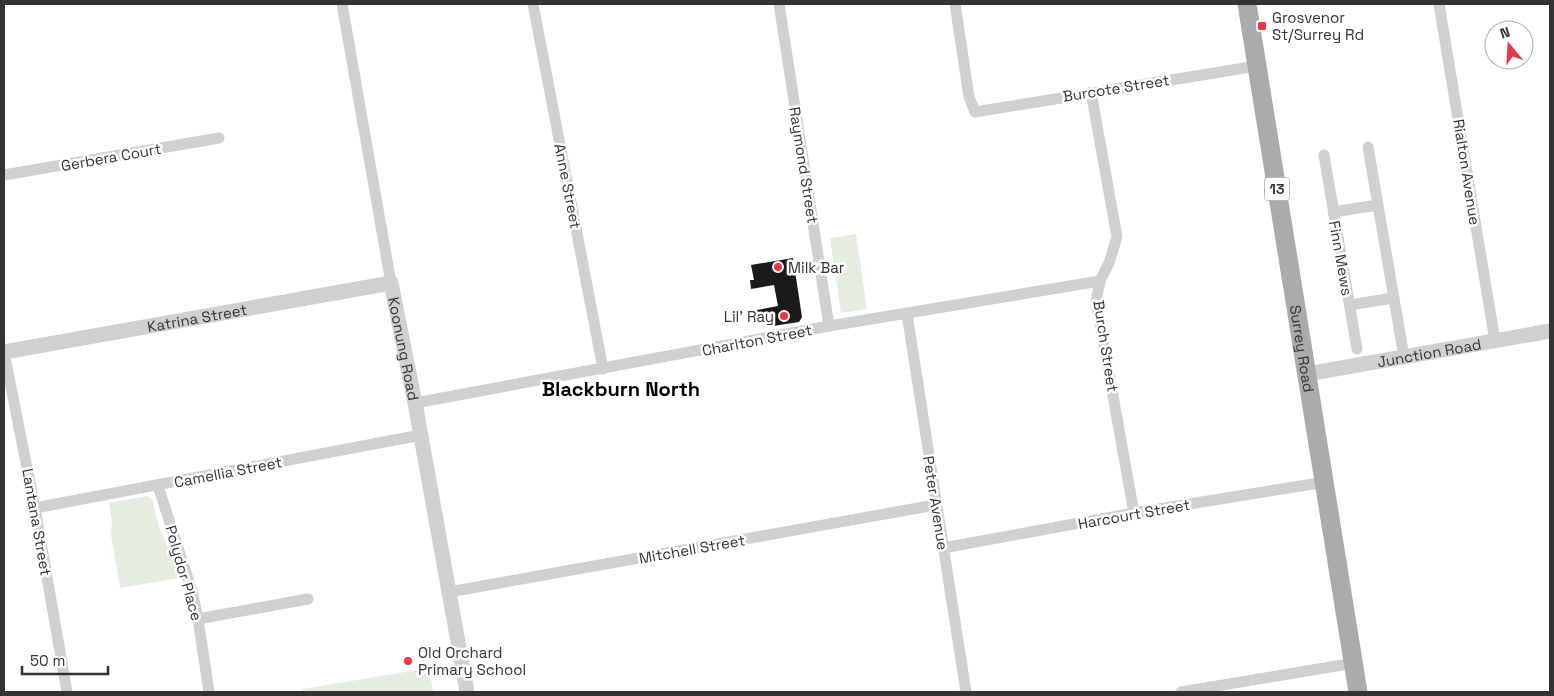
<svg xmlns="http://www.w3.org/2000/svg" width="1554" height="696" viewBox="0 0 1554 696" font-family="'Space Grotesk',sans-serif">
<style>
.green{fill:#e6ecdf}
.building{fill:#1a1a1a}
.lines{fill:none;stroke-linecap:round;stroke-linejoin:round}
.minor{stroke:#d0d0d0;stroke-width:11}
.tertiary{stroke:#d0d0d0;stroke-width:15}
.primary{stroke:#ababab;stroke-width:19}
.poi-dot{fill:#e63946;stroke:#fff;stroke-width:2}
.labels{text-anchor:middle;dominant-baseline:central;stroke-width:5;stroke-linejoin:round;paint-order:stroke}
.shield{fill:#fff;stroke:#707070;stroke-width:1}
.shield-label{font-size:14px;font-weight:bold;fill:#333}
.poi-label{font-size:15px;fill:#333;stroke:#fff;text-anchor:start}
.street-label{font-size:15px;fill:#333;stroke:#fff}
.district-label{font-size:20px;font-weight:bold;fill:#000;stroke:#fff}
</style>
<rect width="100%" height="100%" fill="#fff"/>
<g class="green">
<polygon points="856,234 867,309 841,313 830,238"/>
<path d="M147 496 153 500C155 528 173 551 178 578L120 588 111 535 112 521 109 503Z"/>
<polygon points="429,668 433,692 303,692 303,689"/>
</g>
<polygon class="building" points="793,258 802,317 799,322 773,326 771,317 758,319 757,310 778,306 774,285 751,289 750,280 754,280 751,265"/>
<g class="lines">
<g class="minor">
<polyline points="342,4 391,283"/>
<polyline points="533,4 603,369"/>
<polyline points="779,4 829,326"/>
<polyline points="955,4 969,97 975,112 1257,66"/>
<polyline points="1439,4 1495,341"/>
<polyline points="1091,92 1117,237 1109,263 1100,281 1096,301 1134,513"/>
<polyline points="1368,147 1404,357"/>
<polyline points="1324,155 1357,349"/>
<polyline points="4,175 219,138"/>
<polyline points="1333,212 1378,205"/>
<polyline points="1350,305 1393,298"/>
<polyline points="907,314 966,692"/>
<polyline points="4,352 35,508 67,692"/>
<polyline points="415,403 829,326 1100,281"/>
<polyline points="158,486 192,591 198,619 209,692"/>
<polyline points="35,508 421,435"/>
<polyline points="943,548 1134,513 1325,482"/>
<polyline points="449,592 935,505"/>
<polyline points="198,619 308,599"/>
<polyline points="1181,692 1354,663"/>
</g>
<g class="tertiary">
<path id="s1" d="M4 352 391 283 415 403 467 692"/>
<path id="s2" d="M1307 374 1550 331"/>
</g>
<path class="primary" id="s3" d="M1247 4 1358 692"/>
</g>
<g class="poi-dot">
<rect x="1257" y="21" width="10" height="10" rx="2.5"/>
<circle cx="778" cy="267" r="5"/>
<circle cx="784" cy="316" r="5"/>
<circle cx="408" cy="661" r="5"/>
</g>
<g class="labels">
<rect class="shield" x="1264.5" y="177.5" width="25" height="23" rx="4"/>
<g class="shield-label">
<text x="1277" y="189">13</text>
</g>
<g class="poi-label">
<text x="1272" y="17">Grosvenor<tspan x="1272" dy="17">St/Surrey Rd</tspan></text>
<text x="788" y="267">Milk Bar</text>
<text x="774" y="316" text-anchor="end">Lil' Ray</text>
<text x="418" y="652">Old Orchard<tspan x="418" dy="17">Primary School</tspan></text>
</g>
<g class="street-label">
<text transform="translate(1116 88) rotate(-9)">Burcote Street</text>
<text transform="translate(111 157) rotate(-10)">Gerbera Court</text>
<text transform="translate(804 165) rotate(81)">Raymond Street</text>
<text transform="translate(1467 172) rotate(81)">Rialton Avenue</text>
<text transform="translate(568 186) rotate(79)">Anne Street</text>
<text transform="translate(1341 258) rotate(80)">Finn Mews</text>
<text stroke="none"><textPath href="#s1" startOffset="196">Katrina Street</textPath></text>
<text transform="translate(757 340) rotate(-11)">Charlton Street</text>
<text transform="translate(1106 346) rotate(81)">Burch Street</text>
<text stroke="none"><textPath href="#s1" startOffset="460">Koonung Road</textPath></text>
<text stroke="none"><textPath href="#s3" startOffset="349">Surrey Road</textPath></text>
<text stroke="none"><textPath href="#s2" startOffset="124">Junction Road</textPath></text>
<text transform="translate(228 472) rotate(-11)">Camellia Street</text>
<text transform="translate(936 503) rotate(81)">Peter Avenue</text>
<text transform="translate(1134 514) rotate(-10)">Harcourt Street</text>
<text transform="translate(37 522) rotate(80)">Lantana Street</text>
<text transform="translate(692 549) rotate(-10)">Mitchell Street</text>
<text transform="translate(184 573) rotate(74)">Polydor Place</text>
</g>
<g class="district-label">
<text x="621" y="389">Blackburn North</text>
</g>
</g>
<rect width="1554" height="696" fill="none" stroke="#333333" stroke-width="10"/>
<g transform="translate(1509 45) rotate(342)"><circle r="24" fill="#ffffff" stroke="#adadad"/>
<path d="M0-4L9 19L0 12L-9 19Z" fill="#e63946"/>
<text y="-8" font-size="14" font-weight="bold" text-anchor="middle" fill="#333333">N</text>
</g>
<path d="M22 666v8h86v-8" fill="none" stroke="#333333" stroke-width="2.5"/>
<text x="30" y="666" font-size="15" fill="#333333" stroke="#ffffff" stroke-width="4" paint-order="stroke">50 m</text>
</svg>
